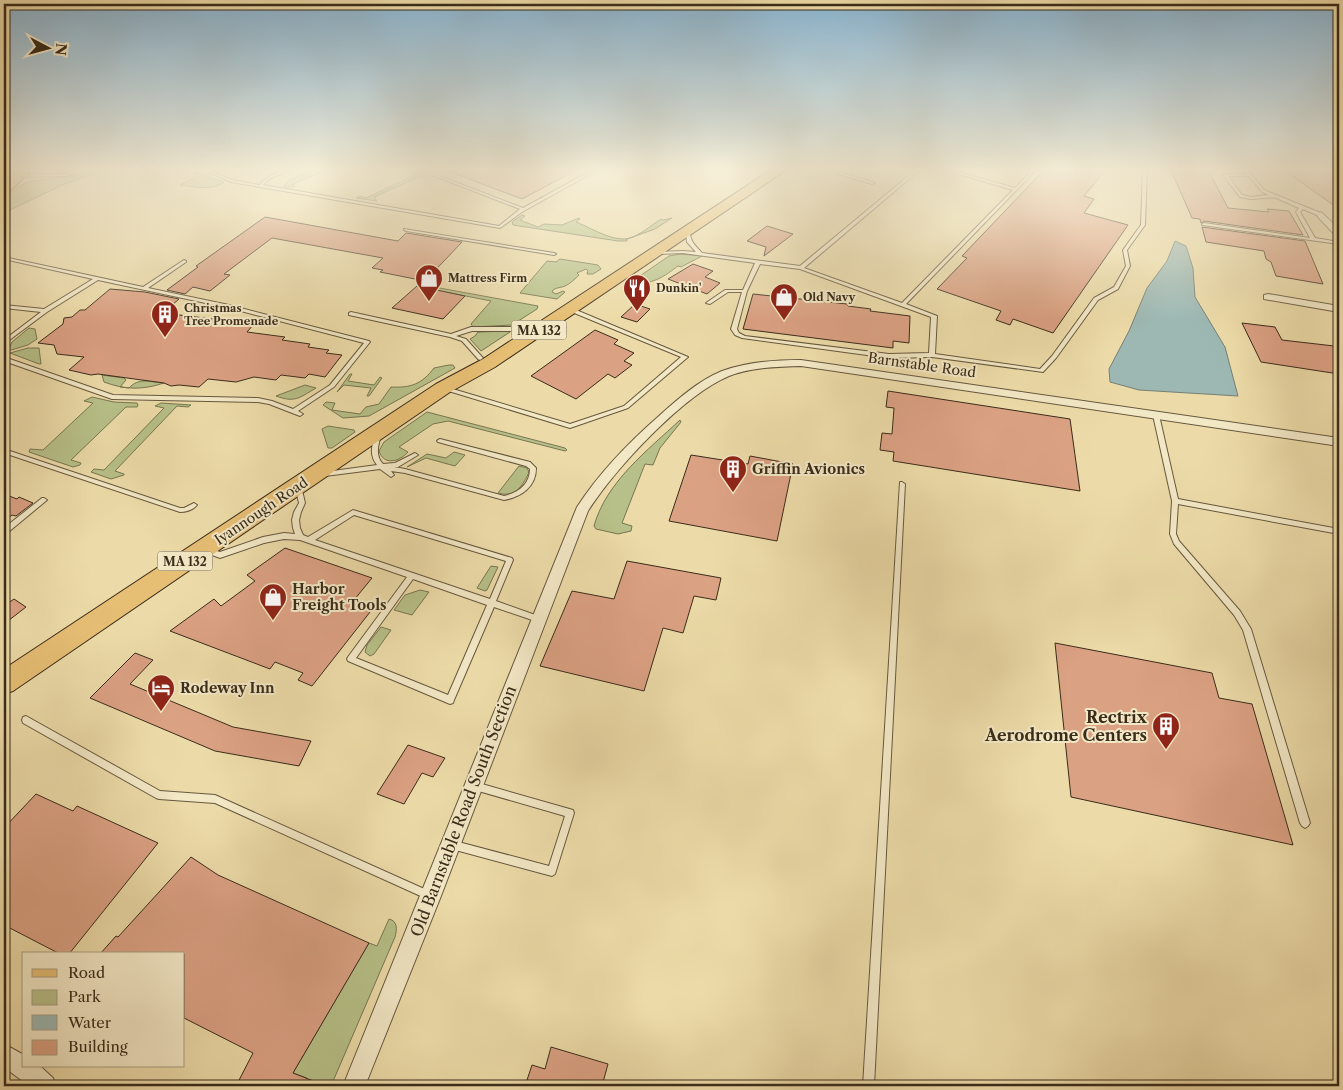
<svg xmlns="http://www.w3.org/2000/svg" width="1343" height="1090" viewBox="0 0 1343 1090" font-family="'Libre Caslon Text',serif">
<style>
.green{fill:#b7c088;stroke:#787651}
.water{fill:#9db8b3;stroke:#758076}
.building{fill:#dba183;stroke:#3a2c1a}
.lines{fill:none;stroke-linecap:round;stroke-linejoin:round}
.lane-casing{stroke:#66583e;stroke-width:2}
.street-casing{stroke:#66583e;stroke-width:2}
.primary-casing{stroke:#3a2c1a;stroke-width:2}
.lane{fill:#f3e8c6;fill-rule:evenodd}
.street{fill:#f3e8c6;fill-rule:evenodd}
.primary{fill:#e6be74;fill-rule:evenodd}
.labels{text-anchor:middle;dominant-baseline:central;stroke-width:4;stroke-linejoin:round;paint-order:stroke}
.far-poi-label{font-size:11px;font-weight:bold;fill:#3a2c1a;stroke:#f3e8c6;text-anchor:start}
.shield{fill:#f3e8c6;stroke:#72644e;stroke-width:1}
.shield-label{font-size:12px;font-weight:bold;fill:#3a2c1a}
.street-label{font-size:14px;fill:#3a2c1a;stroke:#f3e8c6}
.poi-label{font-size:14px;font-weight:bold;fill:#3a2c1a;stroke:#f3e8c6;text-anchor:start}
.near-poi-label{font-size:16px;font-weight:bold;fill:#3a2c1a;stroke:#f3e8c6;text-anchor:end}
.near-street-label{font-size:16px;fill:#3a2c1a;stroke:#f3e8c6}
</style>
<rect width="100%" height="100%" fill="#ecdba8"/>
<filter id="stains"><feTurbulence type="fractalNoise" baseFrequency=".004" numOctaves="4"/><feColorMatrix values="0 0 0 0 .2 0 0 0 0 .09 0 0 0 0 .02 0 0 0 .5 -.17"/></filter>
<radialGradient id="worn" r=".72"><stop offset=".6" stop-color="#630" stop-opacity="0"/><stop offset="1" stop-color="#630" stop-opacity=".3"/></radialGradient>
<g class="green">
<polygon points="105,168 109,168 62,185 4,213 4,200 19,186 31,181 81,175"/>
<polygon points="318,168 331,168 293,184 295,187 283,187 289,180"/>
<polygon points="413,171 427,176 419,177 374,197 377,201 356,198 360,196 366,198 415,175 411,173"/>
<path d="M198 173 224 182C212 191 194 187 180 185L198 176 193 174Z"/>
<path d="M522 215 525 216 520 220 538 227 544 224 562 225 579 218 580 219 576 222C592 228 618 246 635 236 644 232 653 224 661 219L663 220 672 218 655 229 627 239V241H618L513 225 512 222Z"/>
<path d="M680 254 702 256 681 267 678 266C666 275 649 288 634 280L669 256Z"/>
<path d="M560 259 598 265 601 269 593 274H587L588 271 586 269 577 273 579 275C576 278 570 284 565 286 561 288 557 287 553 290L552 292 556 294 563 291 565 292 557 299 520 293 547 261 556 262Z"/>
<polygon points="434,287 538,306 537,309 512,325 473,327 471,324 491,301 431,289"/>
<polygon points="29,328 35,329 37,339 28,345 8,351 12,342"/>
<polygon points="478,332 509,331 510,332 481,351 470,339 475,336"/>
<polygon points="28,348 39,348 41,364 39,364 10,353"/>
<path d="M449 365H453L455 368 369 416 343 418 323 405 326 402 335 403 332 410 360 414 366 407 379 404 391 387C411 388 422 384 434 368Z"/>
<polygon points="350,374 352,374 348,381 374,385 380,377 382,378 369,396 367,396 371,388 344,385 337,392"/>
<path d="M102 375 124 378 126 380 120 387 129 388C139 377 150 382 164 383 143 390 125 390 104 382Z"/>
<path d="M305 385 316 388C299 398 295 403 276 396Z"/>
<polygon points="92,397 114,402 137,403 138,405 137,407 126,407 71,460 81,463 80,465 73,467 29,452 30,449 43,450 93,403 84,401"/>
<polygon points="161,403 191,405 188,407 177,406 115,471 124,474 124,475 111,479 91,472 94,469 104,470 164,408 155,406"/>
<path d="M427 412 565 448 567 450 565 451 448 421 433 424 399 447 408 452C399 462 384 466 379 451L384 442Z"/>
<path d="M680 420 681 422 660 448 653 465 645 464 622 523 632 526 631 531 618 534 596 529 594 526C606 482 648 450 680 420Z"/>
<polygon points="328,426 354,430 355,432 332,448 328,448 322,429"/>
<polygon points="454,452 465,455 455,466 426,458 407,467 427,454 446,458"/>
<path d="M519 466 527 468 529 472C523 486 515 498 498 493Z"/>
<polygon points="491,566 498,567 487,590 485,591 477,588"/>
<polygon points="420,590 429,592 412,615 394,610 405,595"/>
<polygon points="381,627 391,630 374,654 370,656 365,652 367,645"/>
<path d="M389 919C398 921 397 930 395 937L331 1086H303L307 1078 293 1073 369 943 377 946Z"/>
</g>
<polygon class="water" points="1175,241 1186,246 1193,268 1195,297 1225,347 1238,396 1139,390 1110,382 1109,369 1129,331 1147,288 1167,261"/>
<g class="building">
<polygon points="440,168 580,168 522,199"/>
<polygon points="1046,168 1107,168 1084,196 1094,199 1084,213 1128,225 1053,333 1013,319 1010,325 996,320 1001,311 937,289 967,258 962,256"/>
<polygon points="1170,168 1207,168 1228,208 1269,212 1267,209 1289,211 1303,235 1204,221 1201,223 1200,219 1192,218"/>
<polygon points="1281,168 1339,168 1339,209"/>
<polygon points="265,217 398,241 406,233 462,242 425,281 380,272 383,270 372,268 383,258 272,238 224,274 230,275 210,291 193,287 185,294 167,290 198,267 196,266"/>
<polygon points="767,226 793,234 764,256 766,247 747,241"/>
<polygon points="1202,227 1305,241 1323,284 1276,276 1271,262 1266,259 1264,251 1206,242"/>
<polygon points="693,264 713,271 705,277 720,283 707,294 668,279"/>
<polygon points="417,286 465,296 443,319 392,308"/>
<polygon points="110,289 145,292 179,299 163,313 254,324 247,332 285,337 282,340 310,344 308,347 329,350 326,353 342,355 325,377 309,374 305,378 281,375 276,380 254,377 236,382 208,379 199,387 179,385 171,386 164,383 98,374 91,375 69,370 84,357 57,354 54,345 38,343 63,324 64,318 72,317 80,310 85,310"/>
<polygon points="753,294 847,304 848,306 871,309 870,311 910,316 909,343 893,341 893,348 743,329"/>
<polygon points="635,304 650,309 637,322 621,317"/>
<polygon points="1242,323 1275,327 1282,340 1334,346 1339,355 1339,374 1261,362"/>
<polygon points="595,330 618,340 614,344 634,353 624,361 632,365 615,378 608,374 576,399 531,376"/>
<polygon points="888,391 1070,419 1080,491 893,461 894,452 880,450 882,433 892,434 894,408 886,407"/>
<polygon points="691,455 748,464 750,456 793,464 777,541 669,521"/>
<polygon points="4,494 17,499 19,497 33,503 16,516 12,515 4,521"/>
<polygon points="285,548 372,578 354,600 374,607 312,686 298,680 303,673 275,662 270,669 170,631 214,599 221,606 255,581 247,575"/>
<polygon points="627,561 721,578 716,600 694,596 683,633 663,628 644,691 540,666 572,591 614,599"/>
<polygon points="14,599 26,607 4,624 4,606"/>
<polygon points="1055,643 1212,673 1219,698 1252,704 1293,845 1071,797"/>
<polygon points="135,653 153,660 130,684 233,727 311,741 299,766 215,751 90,698"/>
<polygon points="408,745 445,758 433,777 422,773 404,804 377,794"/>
<polygon points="36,794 73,811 77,806 158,843 69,954 60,954 4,925 4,828"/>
<polygon points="191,857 218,875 369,943 293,1073 326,1086 236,1086 253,1053 184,1018 184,954 100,954 116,936 118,937"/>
<polygon points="551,1047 608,1064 602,1086 525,1086 532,1065 545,1069"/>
</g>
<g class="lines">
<g class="lane-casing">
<g id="lane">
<polygon points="10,168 53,168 51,169 12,169"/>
<polygon points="91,168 97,168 65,176 4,177 4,175 65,174"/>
<path d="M200 168H205L232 180 259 185C268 176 282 168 295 168L269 179 263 185 499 226 520 209 414 168H419L523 208 596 168H601L522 212 500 228 231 182Z"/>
<polygon points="825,168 827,168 875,183 872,184 825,170"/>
<path d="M918 168H922L804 268 902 303 1013 190 938 168H944L1015 188 1034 168H1038L906 304 937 316 935 354 1040 369 1052 356 1094 298 1114 287 1126 266 1123 250 1141 225 1143 168H1147L1145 225 1127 250 1130 266 1118 289 1098 300 1056 358 1043 372 932 357 889 358 742 338 735 335 731 329 742 292H728L710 304 706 303 725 290H743L755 263 683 253 657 254 655 253 657 252 683 251 696 252 687 242 686 232 688 231 690 232C690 242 696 246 702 253L800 266ZM760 264 800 269 931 317 929 353 889 354 745 336 739 333 737 329 747 291Z"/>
<path d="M1242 168H1246L1264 190 1323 214V216H1319L1303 209 1300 212 1315 238 1339 242V244L1202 225V224L1204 223 1310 238 1296 212 1299 208 1274 197 1251 199 1240 197 1223 175 1225 174H1247ZM1228 176H1249L1262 192 1269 195 1251 197 1242 195Z"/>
<polygon points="404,229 554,253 556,254 554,255 406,231 404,230"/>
<polygon points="4,257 143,287 184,260 186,261 186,262 148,288 229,305 369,341 370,342 334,387 298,411 303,414 300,416 269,404 258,402 112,399 4,361 4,357 113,395 258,398 272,401 293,409 330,385 364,343 229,308 98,280 47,312 4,344 4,340 41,312 4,308 4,305 44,309 93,279 4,259"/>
<polygon points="569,307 688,357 628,408 570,428 442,389 441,388 442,387 446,387 570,424 624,406 681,357 567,310 566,309"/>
<polygon points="351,312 451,334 471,327 525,327 528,329 525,331 472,331 456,336 466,339 483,358 480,360 478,359 462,341 450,337 349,315 349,313"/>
<polygon points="1156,413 1159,415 1178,499 1339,529 1339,534 1178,504 1176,534 1179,541 1240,611 1251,629 1310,823 1308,826 1305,828 1302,826 1300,823 1243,630 1234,615 1174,544 1170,534 1172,501 1153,415"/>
<path d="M378 433 381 435C378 446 375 455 383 464L395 463 415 453 418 455 398 467H394L405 469 504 496C518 493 530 484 530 469L526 466 438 442 437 441 438 440 440 439 530 462 536 468C536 487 521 497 504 500L405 473 391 471 394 475 391 477 380 469 325 476H323L322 474 325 472 377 465C369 455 372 446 375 435Z"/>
<path d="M4 449 180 508H184L194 503 197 505C193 510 186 512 180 512L4 453Z"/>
<polygon points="900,482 902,482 905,484 874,1086 863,1086"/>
<path d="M296 484H300L301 486 305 503 301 512 299 520 300 528 303 535 308 537 353 510 512 558 513 560 496 601 541 617 542 619 541 621 538 622 494 607 454 700 453 703 450 704 348 661 347 659 348 657 407 577 300 540 284 539 264 543 220 558 204 552 203 550 204 548 206 547 220 552 263 537 284 533 295 534 293 528 292 520 294 512 299 503 295 486ZM354 515 506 561 490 599 315 540ZM413 579 487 605 448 695 356 658Z"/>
<polygon points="42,498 44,498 47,500 6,534 4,534 4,528"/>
<polygon points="26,716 160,791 215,795 431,892 433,895 431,898 428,900 425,898 215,803 159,799 156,798 23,723 22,720 23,717"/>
<polygon points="475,782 573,810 574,813 555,874 552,876 448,848 446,845 448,842 451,840 549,866 565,816 475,790 472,789 471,786 472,783"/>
</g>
</g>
<g class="street-casing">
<g id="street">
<polygon points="1321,212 1339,229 1339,237 1336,236 1318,217 1317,215"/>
<polygon points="1268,294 1339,306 1339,312 1264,299 1264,295"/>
<path d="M801 360 1339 438V446L801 366C777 367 752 367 729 376 683 395 615 469 588 511L441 896 365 1086H343L577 507C600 472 628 443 659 416 678 399 698 381 722 371 747 362 774 360 801 360Z"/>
<polygon points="4,1044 24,1055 24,1066 40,1066 53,1078 56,1086 29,1086 4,1067"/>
</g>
</g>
<g class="primary-casing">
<g id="primary">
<polygon points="20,168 33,168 9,192 4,193 4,182"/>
<polygon points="774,168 789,168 495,367 450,392 13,691 4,694 4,669 436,384 483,359"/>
</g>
</g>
<use href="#lane" class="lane"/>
<use href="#street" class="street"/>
<use href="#primary" class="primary"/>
</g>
<linearGradient id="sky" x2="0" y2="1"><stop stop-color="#8ab6d3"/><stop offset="0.53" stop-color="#f6efd8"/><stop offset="1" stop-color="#f6efd8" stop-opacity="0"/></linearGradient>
<rect width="1343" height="320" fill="url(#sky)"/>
<defs>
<g id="shop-pin" transform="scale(1.4375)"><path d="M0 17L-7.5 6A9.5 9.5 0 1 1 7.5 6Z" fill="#8f2418" stroke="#f3e8c6"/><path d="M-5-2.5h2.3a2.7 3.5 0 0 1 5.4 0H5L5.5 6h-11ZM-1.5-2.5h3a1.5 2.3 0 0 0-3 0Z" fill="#fff"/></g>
<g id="restaurant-pin" transform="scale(1.4375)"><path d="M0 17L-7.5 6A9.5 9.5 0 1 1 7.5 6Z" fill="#8f2418" stroke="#f3e8c6"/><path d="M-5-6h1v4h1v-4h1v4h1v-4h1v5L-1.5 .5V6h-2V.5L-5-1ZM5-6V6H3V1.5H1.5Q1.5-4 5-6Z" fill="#fff"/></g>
<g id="building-pin" transform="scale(1.4375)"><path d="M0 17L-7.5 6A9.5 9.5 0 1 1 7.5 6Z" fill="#8f2418" stroke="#f3e8c6"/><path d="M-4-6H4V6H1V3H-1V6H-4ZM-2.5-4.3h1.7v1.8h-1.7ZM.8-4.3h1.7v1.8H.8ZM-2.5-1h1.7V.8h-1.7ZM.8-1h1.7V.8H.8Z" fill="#fff"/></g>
<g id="hotel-pin" transform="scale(1.4375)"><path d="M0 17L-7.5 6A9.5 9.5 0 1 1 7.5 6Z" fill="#8f2418" stroke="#f3e8c6"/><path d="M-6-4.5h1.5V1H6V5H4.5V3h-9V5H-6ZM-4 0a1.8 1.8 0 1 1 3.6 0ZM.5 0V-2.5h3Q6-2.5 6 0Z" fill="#fff"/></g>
</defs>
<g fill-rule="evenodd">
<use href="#shop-pin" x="429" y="278"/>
<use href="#restaurant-pin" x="637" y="288"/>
<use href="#shop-pin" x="784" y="297"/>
<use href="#building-pin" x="165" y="314"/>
<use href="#building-pin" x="733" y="469"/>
<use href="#shop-pin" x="273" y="597"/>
<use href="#hotel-pin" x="161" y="688"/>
<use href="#building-pin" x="1166" y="726"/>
</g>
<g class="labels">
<g class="far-poi-label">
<text x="448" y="278">Mattress Firm</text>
<text x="656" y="288">Dunkin'</text>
<text x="803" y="297">Old Navy</text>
<text x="184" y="308">Christmas<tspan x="184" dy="13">Tree Promenade</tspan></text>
</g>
<g class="shield">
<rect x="511.5" y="320.5" width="55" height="19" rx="4"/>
<rect x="157.5" y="551.5" width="55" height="19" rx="4"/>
</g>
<g class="shield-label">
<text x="539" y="330">MA 132</text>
<text x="185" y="561">MA 132</text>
</g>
<g class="street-label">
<text transform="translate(922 365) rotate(8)">Barnstable Road</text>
<text transform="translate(261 511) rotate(-34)">Iyannough Road</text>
</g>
<g class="poi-label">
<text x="752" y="469">Griffin Avionics</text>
<text x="292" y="589">Harbor<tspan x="292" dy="16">Freight Tools</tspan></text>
<text x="180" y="688">Rodeway Inn</text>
</g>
<g class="near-poi-label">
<text x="1147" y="717">Rectrix<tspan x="1147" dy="18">Aerodrome Centers</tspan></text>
</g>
<g class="near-street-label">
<text transform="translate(463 811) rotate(-69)">Old Barnstable Road South Section</text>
</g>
</g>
<rect width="1343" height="1090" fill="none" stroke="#ecdba8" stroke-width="20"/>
<rect x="5" y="5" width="1333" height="1080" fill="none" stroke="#3a2c1a" stroke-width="2.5"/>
<rect x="10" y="10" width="1323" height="1070" fill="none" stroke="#3a2c1a"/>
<rect x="22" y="952" width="162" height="115" fill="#f3e8c6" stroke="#a99d81"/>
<rect x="32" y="969" width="25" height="8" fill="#e6be74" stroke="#a99d81"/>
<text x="68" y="978" font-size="15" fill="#3a2c1a">Road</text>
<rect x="32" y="990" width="25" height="15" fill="#b7c088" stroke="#a99d81"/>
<text x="68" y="1002" font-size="15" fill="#3a2c1a">Park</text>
<rect x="32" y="1015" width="25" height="15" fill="#9db8b3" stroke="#a99d81"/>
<text x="68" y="1028" font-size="15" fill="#3a2c1a">Water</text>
<rect x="32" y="1040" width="25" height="15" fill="#dba183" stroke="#a99d81"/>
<text x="68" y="1052" font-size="15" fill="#3a2c1a">Building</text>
<g transform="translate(48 48) rotate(96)" stroke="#f3e8c6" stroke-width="4" paint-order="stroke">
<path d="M0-4L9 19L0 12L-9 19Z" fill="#3a2c1a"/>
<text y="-8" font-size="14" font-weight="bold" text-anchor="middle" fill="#3a2c1a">N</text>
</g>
<rect width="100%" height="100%" filter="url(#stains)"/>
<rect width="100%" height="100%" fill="url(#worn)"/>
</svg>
